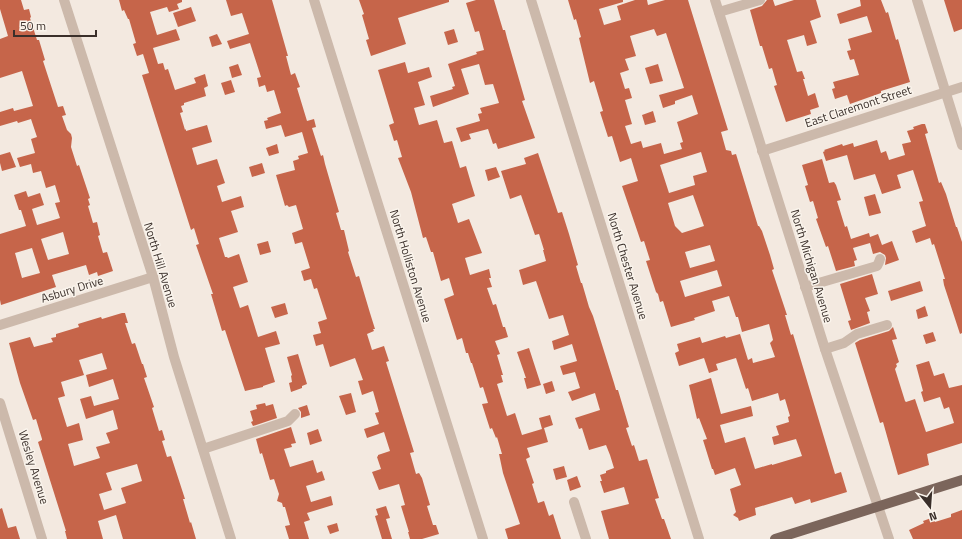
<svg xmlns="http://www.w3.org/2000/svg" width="962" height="539" viewBox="0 0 962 539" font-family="'Titillium Web',sans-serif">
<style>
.building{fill:#c6654a;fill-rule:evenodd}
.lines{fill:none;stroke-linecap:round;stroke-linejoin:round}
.minor{stroke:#ccb9ab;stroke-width:10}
.major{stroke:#7b655b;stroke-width:10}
.labels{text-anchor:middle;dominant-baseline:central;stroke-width:3;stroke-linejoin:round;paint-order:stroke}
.street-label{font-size:12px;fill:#3a2f2a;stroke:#faf4ec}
</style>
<rect width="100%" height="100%" fill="#f3e9e0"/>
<g class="building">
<path d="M0 0H21L24 10 29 9 31 17 30 18 37 40H39L45 60 43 61 58 107 63 106 66 115 62 116 67 130 71 134 72 138 71 147 77 166 79 165 90 198 88 199 90 205 88 206 93 223 97 222 100 235 98 236 103 253 107 252 113 271 98 276 97 272 89 275 86 265 52 275 56 287 1 305 0 300V234L26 226 21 210H19L14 195 26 191 28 197 40 193 44 205 32 209 37 225 60 218 55 203 60 202 55 185 46 188 41 171 33 173 31 164 20 167 17 158 35 153 31 139 37 137 31 119 18 123 17 121 0 126V112L13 108 14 111 33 106 22 71 0 78V39L8 36 0 9ZM63 232 69 254 48 260 41 239ZM32 248 40 273 22 278 15 253Z"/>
<polygon points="119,0 182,0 182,2 177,4 179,9 169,12 167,7 150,12 157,35 176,29 180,40 153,48 158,64 163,63 165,70 168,69 175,90 196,83 194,78 205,74 208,86 204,88 206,96 184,103 184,105 181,106 183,112 180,113 185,130 186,129 186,131 207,125 212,142 192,148 197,165 217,159 225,183 217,186 222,202 241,196 244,207 231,211 238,232 219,238 225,257 227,257 228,258 239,254 248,282 233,287 240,308 248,305 258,337 276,331 280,344 265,348 275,382 263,386 263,387 245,391 225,330 222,331 211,294 213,294 196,245 199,244 194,228 191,230 142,75 149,73 143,54 137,56 133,44 136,43 129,19 128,19 124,10 122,11"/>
<polygon points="226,0 272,0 288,56 286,56 291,75 295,73 300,87 297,88 307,121 314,119 316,127 312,128 321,156 323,155 325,164 339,212 336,213 341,230 344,230 349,251 348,252 356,277 359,276 370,313 375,329 373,329 374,331 367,334 372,350 384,346 389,361 386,362 414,452 410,453 416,474 419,473 422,478 430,505 427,506 433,525 436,525 439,534 422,539 410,539 408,532 409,532 401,506 405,505 399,484 379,490 372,472 381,469 377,457 378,456 378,455 390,451 384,432 367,438 364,429 379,424 375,413 379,412 373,391 362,395 358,381 363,380 355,358 330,367 323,344 316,346 313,335 321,333 318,322 327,319 317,288 314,289 311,279 304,281 301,271 310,268 302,242 295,244 292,233 303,229 296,205 289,207 287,205 285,206 276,175 295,170 293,161 299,159 298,156 308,153 302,132 285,137 281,125 266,129 264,121 268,120 267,118 281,113 274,90 267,92 265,85 259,87 257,78 261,77 250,43 230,49 227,41 249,34 242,13 231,16"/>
<polygon points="359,0 449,0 449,2 398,18 406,44 371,56 366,40 369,39 362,15 364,14"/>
<polygon points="476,0 494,0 503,30 505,30 507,38 525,100 522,101 535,138 498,149 496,143 493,144 488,129 469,134 471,139 461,142 456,128 480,121 478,114 482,113 480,108 499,103 493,84 485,85 479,64 461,69 469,94 433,107 430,96 453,89 452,87 455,86 448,64 477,54 476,52 484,50 479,31 475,32 466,3"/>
<path d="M568 0H623V2L599 9 604 25 621 20 617 6 635 0H647L648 5 665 0H688L728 130 721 132 726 150 731 151 732 155 736 154 758 226H759L762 231 770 255 774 269 772 270 787 315H785L791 335 793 334 835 474 841 472 847 492 811 503 810 499 795 504 792 497 755 508 756 515 739 521 738 518 733 515 736 512 730 489 741 485 735 468 715 475 713 469H712L703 440 707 439 699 418 697 419 689 385 711 378 721 414 751 406 753 416 720 425 725 443 745 437 755 469 772 464V465L802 456 796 439 774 445 772 437 779 435 776 426 789 422 788 417 790 416 785 399 780 401 778 393 752 401 748 388 746 389 736 358 716 364 718 370 709 373 704 358 679 366 675 353 679 351 677 344 700 337 702 343 725 336 726 338 740 334 748 360 752 358 753 363 775 357 770 343 773 340 769 324 742 332 738 317H736L729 296 712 301 715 311 694 318 695 320 671 327 663 301 660 302 658 294 656 292 646 261 650 260 644 241 641 242 622 186 638 181 631 158 620 162 612 136 608 137 600 112 603 111 594 81 590 83 579 38 581 37 576 19 574 20ZM654 29 657 36 666 33 684 88 659 95 663 108 675 104V101L692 95 698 114 677 122 683 142 680 143 682 149 664 154 661 143 643 148 641 141 631 144 625 126 632 124 625 100 632 98 629 88 625 89 620 73 629 70 625 59 636 56 630 36ZM701 152 707 172 693 176 695 185 669 193 660 165ZM693 195 704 226 682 233 675 226 668 203ZM710 245 715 261 690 268 685 252ZM717 270 722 286 685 297 680 281Z"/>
<polygon points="767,0 773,0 775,6 794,0 816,0 821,17 810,21 817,43 807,46 804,35 787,40 797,72 802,71 805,79 803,79 808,96 815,93 819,107 810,110 811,114 786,122 774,86 777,85 772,68 769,69 762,46 760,46 750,10 762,6"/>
<polygon points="860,0 881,0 886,13 888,12 896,40 898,39 910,82 881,91 881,93 850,104 847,95 835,99 832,89 835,88 833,82 859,75 854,59 850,60 847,51 851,50 848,39 872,32 867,16 840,24 837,14 861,6"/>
<polygon points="944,0 962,0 962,29 954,32"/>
<polygon points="191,7 196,21 178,27 173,13"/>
<polygon points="454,29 458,42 448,45 444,32"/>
<polygon points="217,34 222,44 212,47 209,37"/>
<polygon points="405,62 408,73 429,67 432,77 418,82 425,105 414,108 419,125 437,120 444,143 452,141 460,168 466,166 471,183 475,196 452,204 458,223 469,219 482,253 465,258 470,275 489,269 491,278 489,278 492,287 487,288 493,305 496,304 503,327 505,327 508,337 495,341 500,354 497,355 503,375 501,375 503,382 497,384 507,416 515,413 522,435 542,429 539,418 550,415 553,425 544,428 548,442 527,448 530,457 526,459 534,483 532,484 538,503 544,501 549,516 553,514 561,539 508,539 505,529 520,524 503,473 499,454 502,454 497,437 496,438 492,428 490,429 482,404 488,403 483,387 480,388 472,363 471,363 468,353 466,353 462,338 457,340 444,299 454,295 449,278 441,281 433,252 431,252 426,237 423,238 411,192 398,158 402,157 397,140 394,141 389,125 394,123 378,70"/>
<polygon points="238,64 242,75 232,78 229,67"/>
<polygon points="658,64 663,81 650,84 645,68"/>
<polygon points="231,80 235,92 225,95 221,83"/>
<polygon points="653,111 656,122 645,125 642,115"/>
<polygon points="922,124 925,124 928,133 925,134 939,183 941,182 946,194 956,227 957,227 962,242 962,333 960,334 944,285 943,279 945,279 934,244 932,245 930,238 916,243 912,231 926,226 919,202 923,201 913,170 897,175 901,188 882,194 875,174 854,180 847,155 826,161 823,152 825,151 824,150 842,144 843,146 853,143 854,147 877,140 881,153 886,151 889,160 905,155 902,144 911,142 907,131 914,129 913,127"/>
<polygon points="277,144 279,153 269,156 266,148"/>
<polygon points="10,152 16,167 2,171 0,163 0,155"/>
<polygon points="538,153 558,213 562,212 569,234 578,265 576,266 581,283 582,283 589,307 593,316 614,383 616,390 618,390 629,427 626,428 632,446 634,445 639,461 647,459 659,498 655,499 662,519 664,519 671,539 609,539 601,511 629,504 624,487 604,493 600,481 602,481 600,475 606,473 606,471 614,468 610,455 606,445 589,450 582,428 579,429 575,418 600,410 595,393 572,401 568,392 580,388 575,372 563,375 560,366 577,361 572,344 554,350 552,341 569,335 563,315 549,319 536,281 523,285 519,270 546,261 543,250 544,250 539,234 535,235 521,195 510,199 501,171 526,164 524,158"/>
<polygon points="822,159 829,183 834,182 836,185 841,200 837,201 845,227 847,226 851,239 869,233 870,237 878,234 882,245 892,241 899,260 885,265 886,258 885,255 880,252 873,254 870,243 853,248 857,260 854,261 855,266 836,271 828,246 826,247 816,219 818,218 813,201 810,202 805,186 808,185 802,165"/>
<polygon points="262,163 265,173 252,177 249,167"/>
<polygon points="496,167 500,177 488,181 485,170"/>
<polygon points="875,194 881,213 869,216 864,197"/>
<polygon points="268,241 271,252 260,255 257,244"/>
<polygon points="872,274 878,294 865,298 870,311 867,312 870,323 851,330 848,321 851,320 840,284"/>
<polygon points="920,281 923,291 891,301 888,291"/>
<polygon points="285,303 288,314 275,318 271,307"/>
<polygon points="925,306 928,316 918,319 916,310"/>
<path d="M122 313H125L128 323H125L132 344 135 343 142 364H143L147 377 144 378 154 407 152 408 159 431 162 430 165 440 162 441 167 457 171 456 185 499H183L190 523 191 522 196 539H123L116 515 98 521 103 539H67L65 531H66L38 442 42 440V439L36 419 33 420 20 383 9 343 30 337 34 347 53 342 51 338 56 337V334L79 327 78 324 101 317 102 319ZM102 353 107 369 86 375 89 387 113 379 119 399 94 406 91 396 80 399 86 419 113 410 118 429 106 433 110 443 96 447 100 458 74 466 68 444 83 440 79 423 67 427 58 398 65 396 61 382 84 375 79 360ZM137 464 142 481 121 488 126 503 104 510 99 494 112 490 106 473Z"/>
<polygon points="893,327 897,339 892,340 899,362 896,364 897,366 895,369 905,401 906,402 915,399 926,432 954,423 949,407 944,409 940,397 924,402 921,392 923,391 916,365 929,361 934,376 944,373 949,388 962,385 962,443 927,454 929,465 898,475 883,422 880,423 855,343 860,340 889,331"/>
<polygon points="933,332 936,341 926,344 923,335"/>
<polygon points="529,348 541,385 527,389 524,378 526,378 517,352"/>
<polygon points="298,354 307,384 302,386 302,388 291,392 289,383 292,382 291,376 292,375 287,357"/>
<polygon points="552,381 555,391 546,394 543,384"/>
<polygon points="351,393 356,412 346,415 339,396"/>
<polygon points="265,403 266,406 273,404 277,418 253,426 251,422 253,421 250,411 257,409 256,405"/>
<polygon points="307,405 310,415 301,418 301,412 298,408"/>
<polygon points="291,427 296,443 291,444 292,447 284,449 290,467 313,460 317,473 322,471 325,480 306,486 311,502 331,496 333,505 307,513 310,520 304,522 309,539 289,539 285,526 290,525 285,507 283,507 282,503 277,501 279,494 274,479 270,480 262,453 260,454 256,439"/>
<polygon points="318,429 322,441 310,445 307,433"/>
<polygon points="564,466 567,477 556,480 553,469"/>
<polygon points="577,476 581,487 570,491 567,480"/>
<polygon points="386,506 390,518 386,519 392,539 382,539 375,516 378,515 376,509"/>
<polygon points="2,508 8,528 16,526 20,539 0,539 0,509"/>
<polygon points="962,510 962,539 913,539 909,530 924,523 923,521 934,517 935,522 951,517 951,514"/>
<polygon points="337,523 339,531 330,534 327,526"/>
</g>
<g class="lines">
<g class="minor">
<polyline points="64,0 153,277 174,357 231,539"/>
<polyline points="314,0 483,539"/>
<polyline points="531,0 699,539"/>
<polyline points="715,0 825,349 889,539"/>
<polyline points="917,0 962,145"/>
<polyline points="719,12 760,0"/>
<polyline points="762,151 962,87"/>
<polyline points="805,287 877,266 879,262 880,259"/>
<polyline points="0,325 153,277"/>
<polyline points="825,349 844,343 857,334 887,325"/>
<polyline points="0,403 42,539"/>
<polyline points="203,449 288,421 295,414"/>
<polyline points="574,502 586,539"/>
</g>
<polyline class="major" points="775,539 962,480"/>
</g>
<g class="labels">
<g class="street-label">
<text transform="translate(858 106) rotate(-18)">East Claremont Street</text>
<text transform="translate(161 265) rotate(73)">North Hill Avenue</text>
<text transform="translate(411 266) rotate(73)">North Holliston Avenue</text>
<text transform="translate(628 266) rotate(73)">North Chester Avenue</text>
<text transform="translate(812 266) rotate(73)">North Michigan Avenue</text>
<text transform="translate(72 289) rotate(-17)">Asbury Drive</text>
<text transform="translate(34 467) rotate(73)">Wesley Avenue</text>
</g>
</g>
<g transform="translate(930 507) rotate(163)" stroke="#faf4ec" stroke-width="3" paint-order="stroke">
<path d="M0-3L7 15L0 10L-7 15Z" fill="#3a2f2a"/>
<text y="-6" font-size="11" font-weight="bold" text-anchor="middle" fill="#3a2f2a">N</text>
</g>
<path d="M14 30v6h82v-6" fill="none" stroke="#3a2f2a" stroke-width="2"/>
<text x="20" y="30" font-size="12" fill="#3a2f2a" stroke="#faf4ec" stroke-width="3" paint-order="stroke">50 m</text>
</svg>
